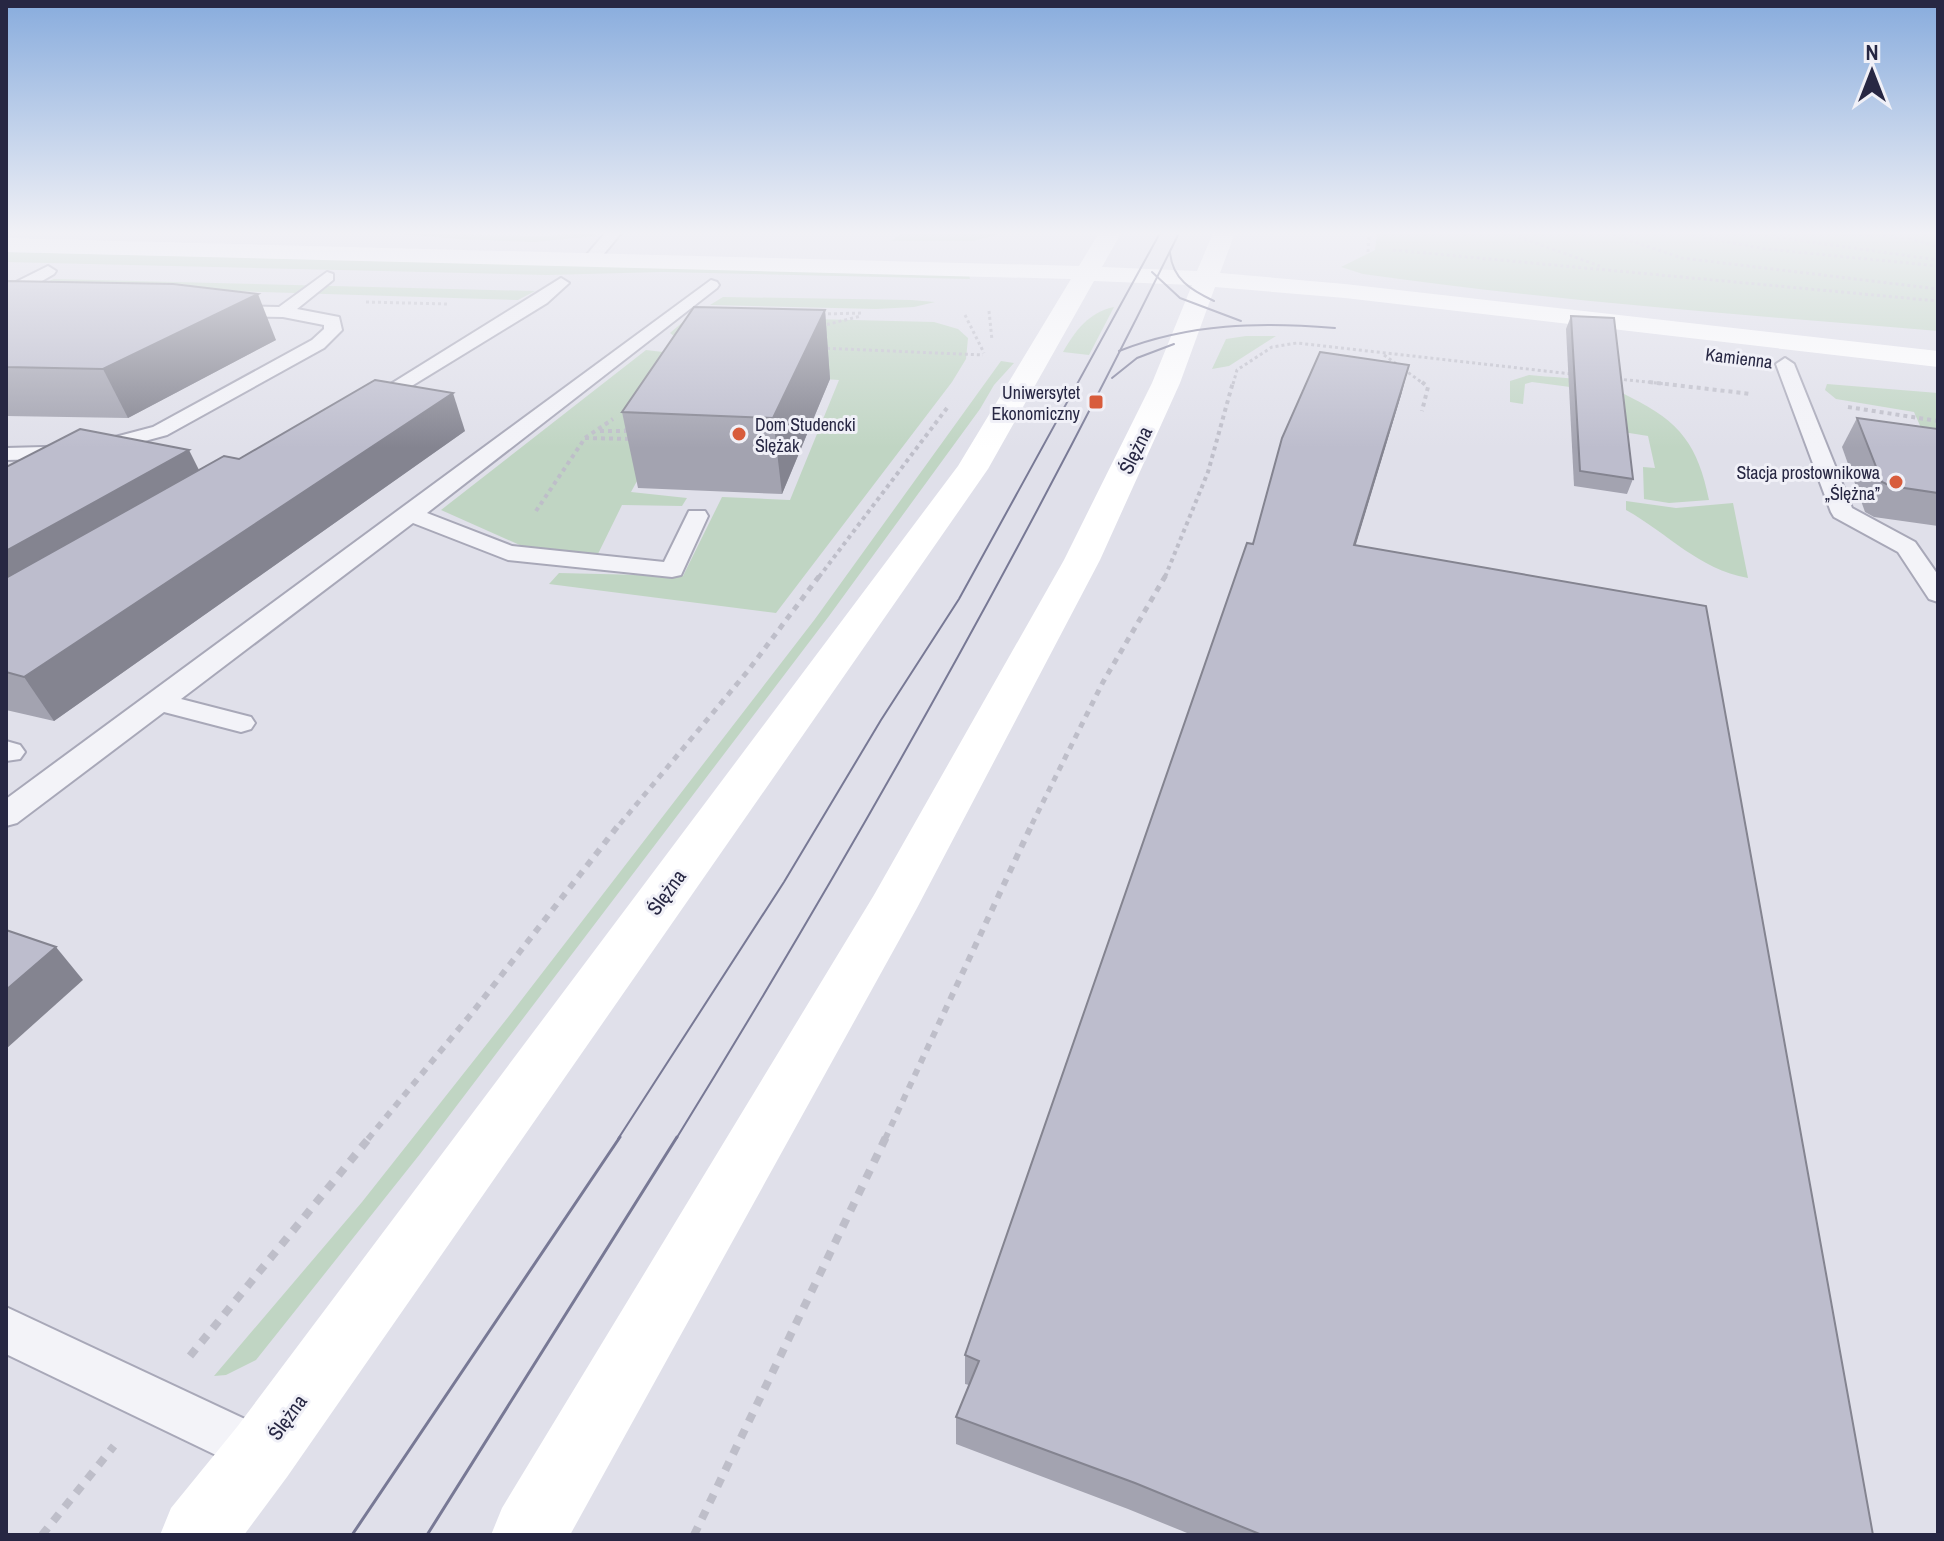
<svg xmlns="http://www.w3.org/2000/svg" width="1944" height="1541" viewBox="0 0 1944 1541" font-family="'Archivo Narrow',sans-serif">
<style>
.green{fill:#c0d5c3}
.lines{fill:none;stroke-linecap:round;stroke-linejoin:round}
.lane-casing{stroke:#a8a8b8;stroke-width:4}
.path-far4{stroke:#bebec9;stroke-width:3;stroke-dasharray:3 3;stroke-linecap:butt}
.path-far3{stroke:#bebec9;stroke-width:4;stroke-dasharray:4 4;stroke-linecap:butt}
.path-far2{stroke:#bebec9;stroke-width:5;stroke-dasharray:6 6;stroke-linecap:butt}
.path-far1{stroke:#bebec9;stroke-width:6;stroke-dasharray:7 7;stroke-linecap:butt}
.path{stroke:#bebec9;stroke-width:8;stroke-dasharray:9 9;stroke-linecap:butt}
.lane{fill:#f3f3f8;fill-rule:evenodd}
.secondary{fill:#fff;fill-rule:evenodd}
.tram-far1{stroke:#787995;stroke-width:2}
.tram{stroke:#787995;stroke-width:3}
.wall{fill:#a3a3b0}
.shaded-wall{fill:#848490}
.building{fill:#bdbdcd;stroke:#848490;stroke-width:2}
.poi-dot{fill:#d85c3c;stroke:#f0f0f7;stroke-width:3}
.labels{text-anchor:middle;dominant-baseline:central;stroke-width:6;stroke-linejoin:round;paint-order:stroke}
.far-street-label{font-size:18px;fill:#272743;stroke:#f0f0f7}
.far-poi-label{font-size:18px;fill:#272743;stroke:#f0f0f7;text-anchor:end}
.street-label{font-size:20px;fill:#272743;stroke:#f0f0f7}
</style>
<rect width="100%" height="100%" fill="#e0e0ea"/>
<g class="green">
<polygon points="391,233 541,236 596,233 596,236 534,242 458,239"/>
<polygon points="903,233 1003,233 973,241 891,241"/>
<path d="M1377 233H1938V331C1746 315 1554 301 1363 274L1341 267 1375 250Z"/>
<polygon points="6,252 969,274 970,279 662,272 547,275 6,262"/>
<polygon points="54,279 535,291 518,300 40,285"/>
<polygon points="723,297 911,300 935,302 914,307 876,309 710,305"/>
<path d="M1114 307 1089 355 1063 352C1075 331 1089 312 1114 307Z"/>
<polygon points="690,316 934,322 958,329 968,338 966,359 952,382 776,613 549,584 559,573 683,576 722,497 790,500 839,380 721,372 670,333"/>
<polygon points="1246,336 1276,336 1229,366 1212,369 1226,339"/>
<polygon points="646,350 663,352 654,450 631,492 687,498 682,506 622,505 596,558 531,550 441,510"/>
<polygon points="1001,361 1014,363 994,385 980,409 829,616 420,1154 256,1360 226,1375 214,1376 362,1202 509,1016 815,619"/>
<path d="M1529 375C1551 377 1575 378 1597 382 1608 384 1620 392 1630 397 1681 422 1698 446 1709 500L1669 503 1644 499 1643 467 1655 468 1648 436 1623 432 1616 393 1532 382 1525 384 1523 404 1510 402V381Z"/>
<polygon points="1827,384 1938,393 1938,466 1914,412 1836,399 1825,390"/>
<path d="M1626 501 1676 508 1733 503 1748 578C1698 569 1669 534 1626 510Z"/>
</g>
<g class="lines">
<g class="lane-casing">
<g id="lane">
<polygon points="605,233 621,233 598,261 586,261 584,258"/>
<polygon points="48,266 56,271 54,274 23,292 6,293 6,283 14,283"/>
<polygon points="327,272 333,274 333,280 297,309 339,317 342,330 324,348 167,435 82,458 6,460 6,448 81,446 153,427 312,340 324,329 324,325 283,317 226,316 217,311 226,306 279,307"/>
<polygon points="561,278 569,283 547,303 374,409 360,409 357,405"/>
<polygon points="711,280 717,282 719,285 717,288 427,513 512,546 664,562 689,511 705,511 708,516 681,575 672,577 508,560 413,523 181,699 251,717 255,723 251,729 241,732 164,712 17,823 6,826 6,799"/>
<polygon points="1785,358 1794,364 1852,508 1915,542 1938,575 1938,602 1929,599 1898,552 1834,517 1831,512 1776,364"/>
<polygon points="6,741 20,745 25,752 20,759 6,761"/>
<polygon points="6,1307 279,1435 286,1452 279,1469 262,1476 245,1469 6,1354"/>
</g>
</g>
<g class="path-far4">
<polyline points="1507,233 1600,266"/>
<polyline points="1607,233 1682,258 1938,289"/>
<polyline points="1680,233 1766,249 1938,266"/>
<polyline points="1747,233 1938,260"/>
<polyline points="1817,233 1909,238 1914,233"/>
<polyline points="1909,238 1938,247"/>
<polyline points="1393,250 1938,301"/>
<polyline points="1368,252 1369,233"/>
<polyline points="366,302 448,304"/>
<polyline points="989,311 992,340"/>
<polyline points="822,314 864,313"/>
<polyline points="965,315 984,353"/>
<polyline points="821,326 861,316"/>
<polyline points="821,348 983,355"/>
<polyline points="1384,355 1424,384"/>
<polyline points="1618,379 1666,384"/>
<polyline points="1233,384 1237,370 1272,347 1297,343 1572,374"/>
</g>
<g class="path-far3">
<polyline points="1422,382 1428,387 1422,411"/>
<polyline points="1649,382 1751,394"/>
<polyline points="1848,407 1938,421"/>
<polyline points="600,431 625,431 628,428"/>
<polyline points="585,438 631,439"/>
<polyline points="536,511 585,438 613,419"/>
<polyline points="819,577 947,408"/>
<polyline points="1165,577 1208,472 1233,382"/>
</g>
<g class="path-far2">
<polyline points="620,824 747,672 820,575"/>
<polyline points="1032,824 1103,682 1166,575"/>
</g>
<g class="path-far1">
<polyline points="368,1139 472,1013 621,822"/>
<polyline points="885,1139 1033,822"/>
</g>
<g class="path">
<polyline points="190,1356 370,1137"/>
<polyline points="42,1535 114,1446"/>
<polyline points="694,1535 886,1137"/>
</g>
<use href="#lane" class="lane"/>
<polygon class="secondary" points="1099,233 1121,233 1102,267 1197,271 1213,233 1235,233 1220,273 1345,284 1938,351 1938,367 1345,298 1215,287 1180,383 1100,560 917,908 570,1535 491,1535 502,1508 874,895 1064,560 1152,383 1192,285 1094,281 988,469 287,1477 244,1535 160,1535 171,1508 237,1427 958,466 1071,279 6,252 6,238 1079,266"/>
<g class="tram-far1">
<path d="M1170 252C1172 279 1191 290 1214 301"/>
<polyline points="1152,272 1180,298 1241,321"/>
<path d="M1119 351C1190 323 1260 322 1335 328"/>
<polyline points="1112,378 1137,358 1174,344"/>
<polyline points="618,1139 784,882 881,720 959,599 1160,233"/>
<path d="M676 1139C858 844 1026 544 1179 233"/>
</g>
<g class="tram">
<polyline points="352,1535 620,1137"/>
<polyline points="427,1535 677,1137"/>
</g>
</g>
<g class="wall">
<polygon points="6,281 276,340 128,418 6,416"/>
<polygon points="825,310 830,379 782,494 638,488 622,412"/>
<polygon points="1571,316 1633,479 1627,494 1574,486 1566,329"/>
<polygon points="1402,392 1355,546 1873,1535 1192,1535 1128,1509 956,1444 956,1417 969,1385 965,1384 965,1355 1253,544"/>
<polygon points="1857,418 1938,429 1938,526 1874,517 1865,512 1842,447"/>
<polygon points="465,431 54,721 6,710 6,467 199,470 239,459"/>
</g>
<g class="shaded-wall">
<polygon points="258,294 276,340 128,418 103,369"/>
<polygon points="825,310 830,379 782,494 773,418"/>
<polygon points="1409,365 1402,392 1346,577 1354,545"/>
<polygon points="453,393 465,431 54,721 24,677"/>
<polygon points="189,450 209,490 6,610 6,551"/>
<polygon points="56,947 83,980 6,1049 6,990"/>
</g>
<g class="building">
<polygon points="6,281 173,284 258,294 103,369 6,367"/>
<polygon points="694,307 825,310 773,418 622,412"/>
<polygon points="1571,316 1614,318 1633,479 1580,471"/>
<polygon points="1320,352 1409,365 1354,545 1706,606 1873,1535 1262,1535 1135,1483 956,1417 979,1361 965,1355 1247,543 1253,544 1282,438"/>
<polygon points="375,380 453,393 24,677 6,672 6,578 224,456 239,459"/>
<polygon points="1857,418 1938,429 1938,493 1891,486 1882,482"/>
<polygon points="80,429 189,450 6,551 6,467"/>
<polygon points="6,930 56,947 6,990"/>
</g>
<linearGradient id="sky" x2="0" y2="1"><stop stop-color="#88acdd"/><stop offset="0.52" stop-color="#f1f1f6"/><stop offset="1" stop-color="#f1f1f6" stop-opacity="0"/></linearGradient>
<rect width="1944" height="448" fill="url(#sky)"/>
<g class="poi-dot">
<rect x="1088" y="394" width="16" height="16" rx="4"/>
<circle cx="739" cy="434" r="8"/>
<circle cx="1896" cy="482" r="8"/>
</g>
<g class="labels">
<g class="far-street-label">
<text transform="translate(1739 358) rotate(7)">Kamienna</text>
</g>
<g class="far-poi-label">
<text x="1080" y="392">Uniwersytet<tspan x="1080" dy="21">Ekonomiczny</tspan></text>
<text x="755" y="424" text-anchor="start">Dom Studencki<tspan x="755" dy="21">Ślężak</tspan></text>
<text x="1880" y="472">Stacja prostownikowa<tspan x="1880" dy="21">„Ślężna”</tspan></text>
</g>
<g class="street-label">
<text transform="translate(1135 450) rotate(-64)">Ślężna</text>
<text transform="translate(666 892) rotate(-54)">Ślężna</text>
<text transform="translate(287 1417) rotate(-54)">Ślężna</text>
</g>
</g>
<rect width="1944" height="1541" fill="none" stroke="#272743" stroke-width="16"/>
<g transform="translate(1872 72)" stroke="#f0f0f7" stroke-width="6" paint-order="stroke">
<path d="M0-6L14 30L0 20L-14 30Z" fill="#272743"/>
<text y="-12" font-size="22" font-weight="bold" text-anchor="middle" fill="#272743">N</text>
</g>
</svg>
